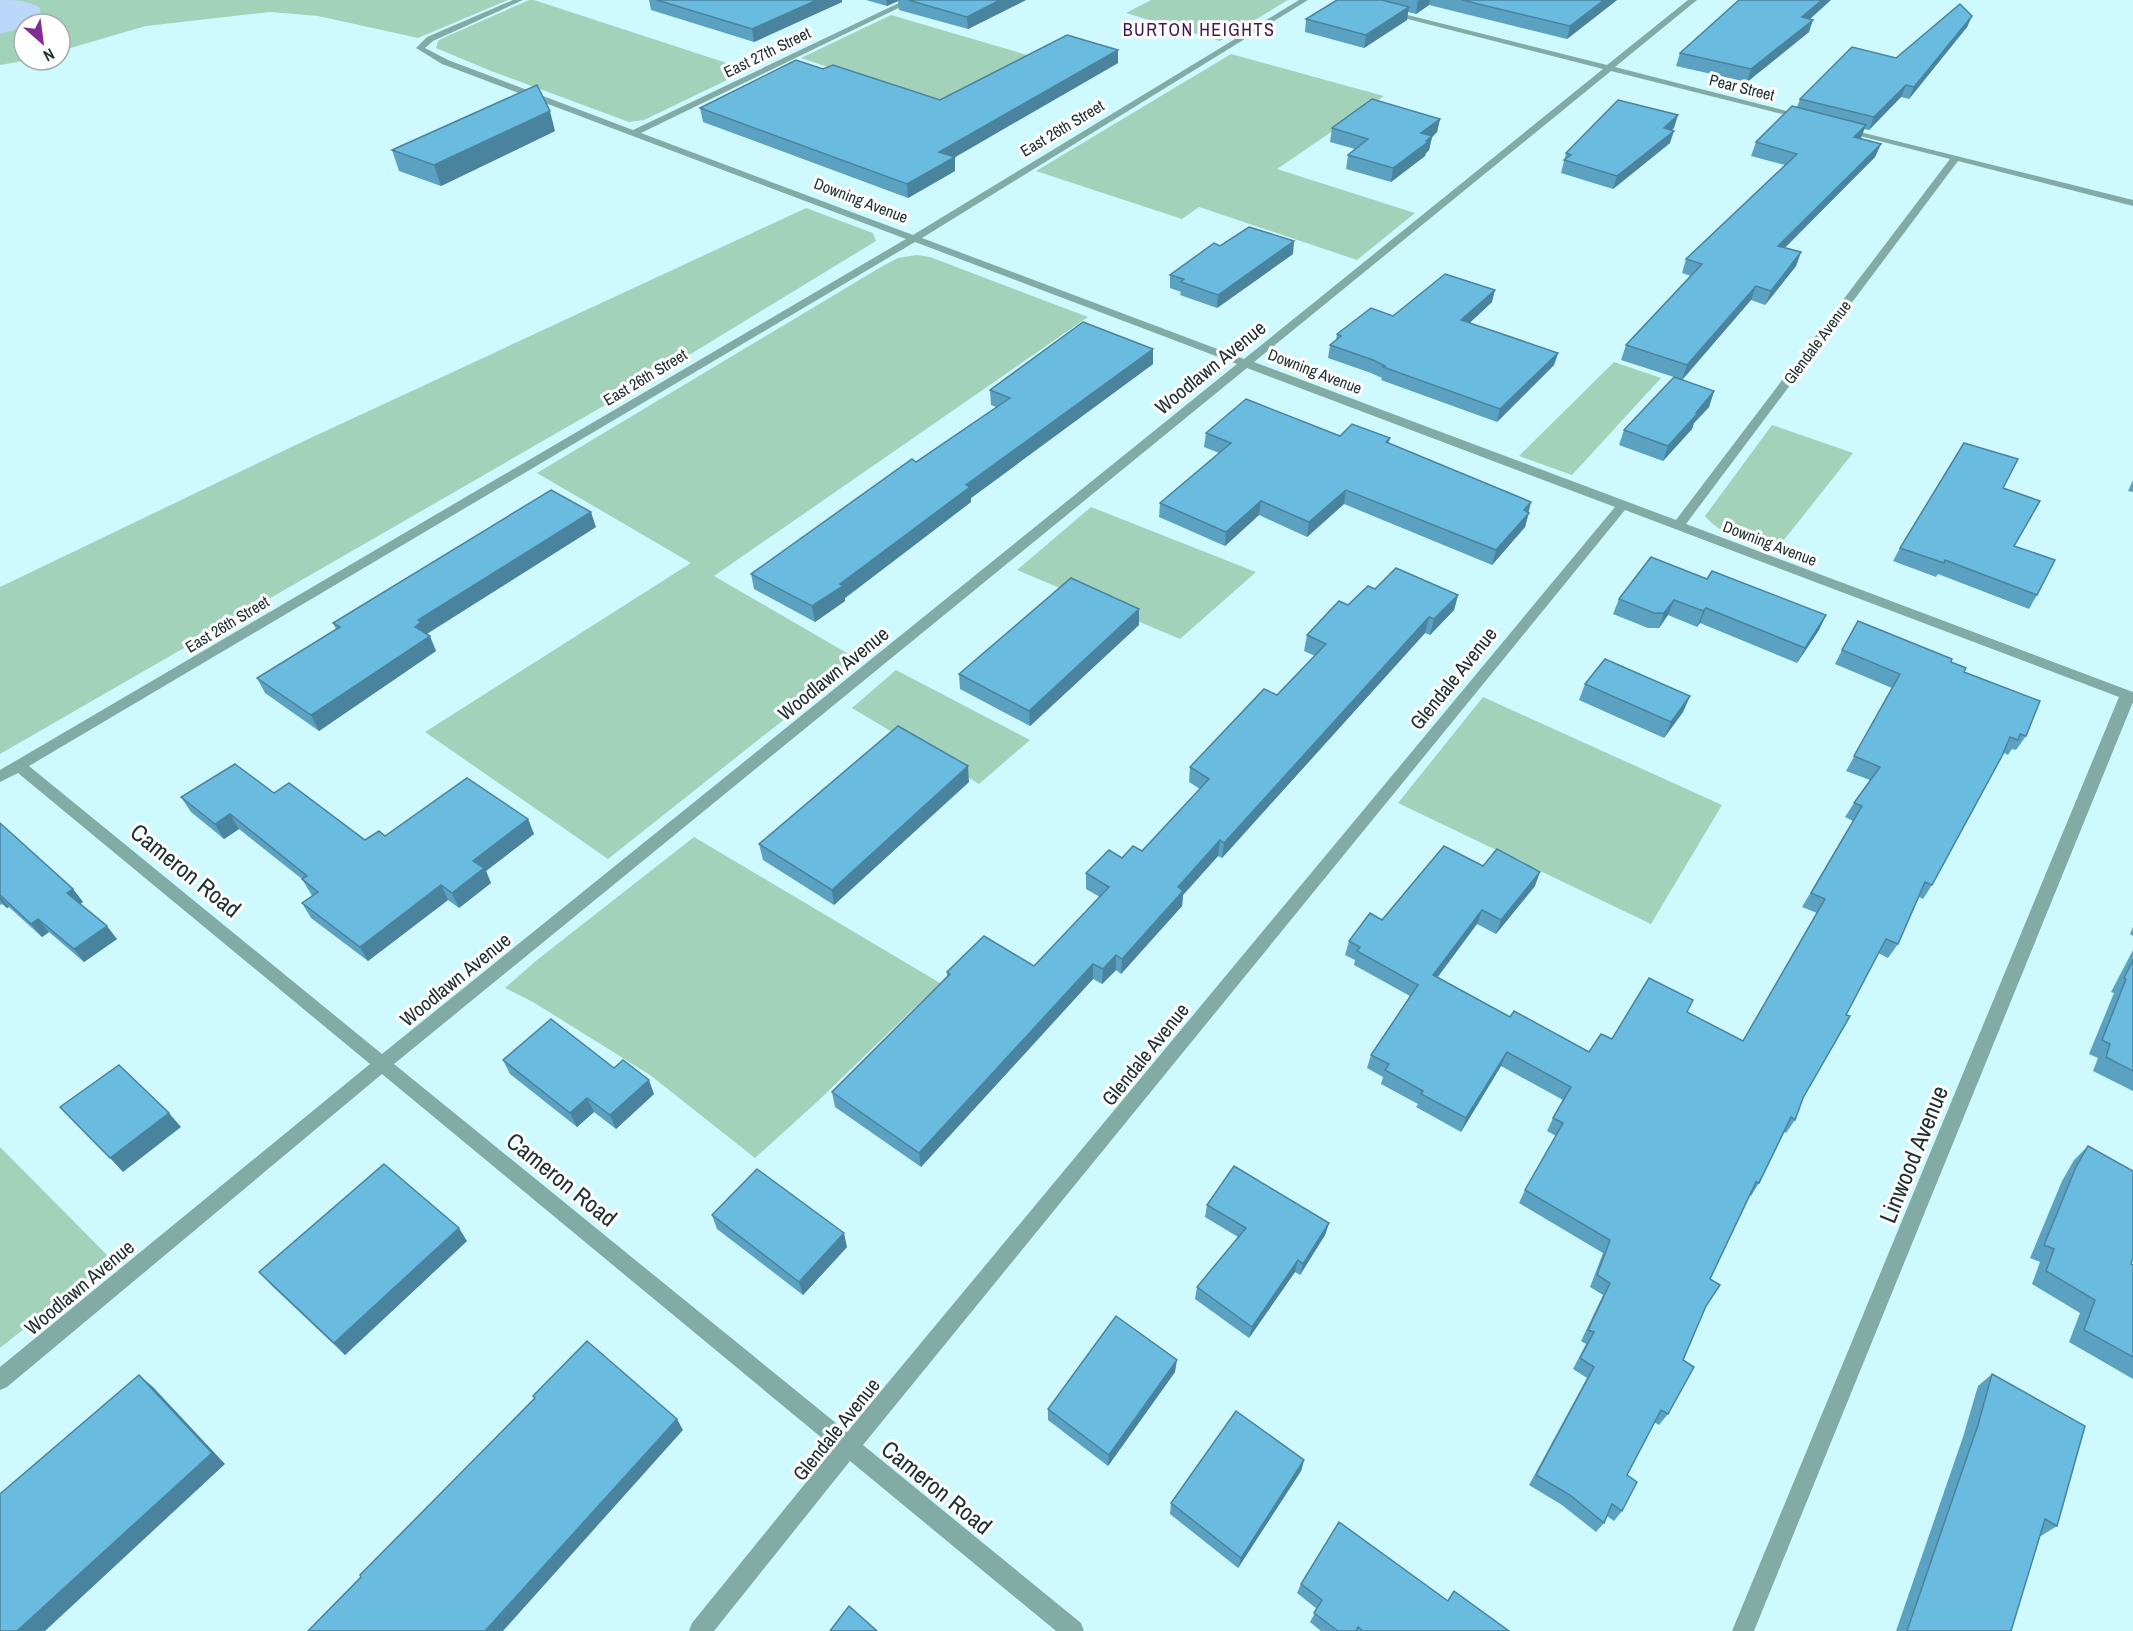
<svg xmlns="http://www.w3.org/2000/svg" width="2133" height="1631" viewBox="0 0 2133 1631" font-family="'Archivo Narrow',sans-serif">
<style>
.green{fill:#a3d2ba}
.water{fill:#bbd8fb}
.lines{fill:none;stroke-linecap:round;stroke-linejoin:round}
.street{fill:#83aba5;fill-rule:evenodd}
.wall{fill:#5ba1c1}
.shaded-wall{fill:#4a839d}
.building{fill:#6abbe0;stroke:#4a839d;stroke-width:1.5}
.labels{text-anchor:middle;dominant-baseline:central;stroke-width:6;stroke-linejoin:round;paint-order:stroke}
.far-street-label{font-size:16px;fill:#203033;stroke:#fff}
.far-neighbourhood-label{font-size:18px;letter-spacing:1.5px;fill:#42184b;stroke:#fff}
.street-label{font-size:20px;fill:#203033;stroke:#fff}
.near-street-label{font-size:24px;fill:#203033;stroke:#fff}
</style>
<rect width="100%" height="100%" fill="#cef9ff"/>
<g class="green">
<polygon points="0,0 508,0 418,38 318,16 270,12 146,26 60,51 60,24 24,24 24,60 29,60 0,65"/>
<polygon points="529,0 534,0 748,70 644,120 629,122 491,71 436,48 438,41 443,38"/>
<polygon points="1151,0 1288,0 1220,41 1126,13"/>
<polygon points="891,15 1034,57 942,106 801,58"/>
<polygon points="1231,54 1384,96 1277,169 1415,213 1357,260 1199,207 1182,219 1036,171"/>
<polygon points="806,208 873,233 876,241 640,385 0,754 0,587 304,441"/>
<polygon points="917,255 930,257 1088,317 714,576 859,660 608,859 425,732 691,563 537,473 881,267 898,258"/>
<polygon points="1614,362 1661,378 1572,475 1519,456"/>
<path d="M1772 425 1853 453 1776 550C1751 542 1722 537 1705 516Z"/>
<polygon points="1091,507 1256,572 1180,639 1017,570"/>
<polygon points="896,670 1030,740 979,784 852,708"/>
<polygon points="1483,697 1722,805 1651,924 1398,803"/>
<polygon points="694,837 940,983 818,1101 755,1158 650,1075 533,1002 505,988 537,960"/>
<polygon points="0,1147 111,1259 0,1348"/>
</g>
<path class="water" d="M0 0C15 0 29 0 40 8L41 15 29 24H24V27L0 34Z"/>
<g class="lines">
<path class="street" d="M513 0H523L433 41 425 48 448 60 633 130 905 0H915L641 133 913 235 1299 0H1308L922 238 1244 359 1603 69 1384 13V9L1607 65 1688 0H1697L1615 67 1806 116V120L1611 71 1254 362 1676 520 1950 159 1840 131V127L2133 200V206L1958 161 1686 524 2133 692V702L1754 1631H1732L2119 697 1625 510 863 1445 1081 1623 1084 1631H1056L850 1461 714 1631H689L692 1623 834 1448 382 1074 7 1387 0 1390V1367L370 1064 18 773 0 782V770L906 239 442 64 416 48 427 37ZM915 242 1237 364 382 1054 29 766ZM1247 368 1615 507 847 1432 394 1064Z"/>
</g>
<g class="wall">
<polygon points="649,0 842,0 842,2 754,42 651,10"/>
<polygon points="866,0 1026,0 968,29 899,10 898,1 887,6"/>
<polygon points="1337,0 1617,0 1567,39 1429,5 1416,14 1408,12 1407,20 1364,48 1305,32 1306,19"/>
<polygon points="1972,16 1967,27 1909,99 1901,97 1869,130 1864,129 1860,138 1881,144 1875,157 1785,248 1801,252 1796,266 1765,305 1751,300 1682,380 1714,391 1709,407 1694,423 1692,429 1663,461 1619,445 1624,430 1674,377 1621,360 1626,345 1691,276 1682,273 1686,259 1785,165 1751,156 1756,142 1797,107 1800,99 1896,58"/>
<polygon points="1810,19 1809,32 1747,82 1676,66 1680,53"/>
<polygon points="1118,63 954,157 955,171 908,198 703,122 700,108 823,69 940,100"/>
<polygon points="1440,119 1437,132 1432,137 1429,150 1426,153 1425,156 1391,182 1346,169 1348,155 1355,149 1330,142 1332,128"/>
<polygon points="1674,128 1672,130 1670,143 1613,189 1561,173 1566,153"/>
<polygon points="555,131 441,186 399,171 392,150"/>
<polygon points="1220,246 1293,254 1217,308 1180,295 1181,292 1170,288 1170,275"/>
<polygon points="1492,302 1469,323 1558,353 1554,365 1497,422 1381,380 1382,378 1371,373 1328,358 1330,345 1336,340 1337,334 1393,316"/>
<polygon points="1153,349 1153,364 971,498 971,502 845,598 845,601 815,622 754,589 751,574 996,407 991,405 990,390"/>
<polygon points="1206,433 1390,438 1389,443 1531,502 1528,512 1529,513 1525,527 1492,565 1344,504 1307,537 1259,515 1225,546 1159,517 1160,503 1219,453 1204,447"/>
<polygon points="2133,480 2133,492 2128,491"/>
<polygon points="2003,488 2014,546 2037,595 2029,609 1938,574 1936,577 1893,561 1900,548"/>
<polygon points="596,527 427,634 436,651 319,731 265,693 257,678 336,629 333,623"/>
<polygon points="1707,579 1826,615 1819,630 1797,663 1700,623 1697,627 1668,615 1659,628 1648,628 1613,614 1619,599"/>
<polygon points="1375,589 1458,595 1454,610 1430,635 1425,633 1222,858 1218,856 1183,895 1182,906 1121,974 1116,970 1102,984 1093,979 921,1167 835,1107 832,1092 947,977 947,972 1034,966 1100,897 1086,889 1086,873 1122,858 1142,851 1200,789 1189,782 1190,767 1277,695 1315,656 1304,651 1307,635 1348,605"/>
<polygon points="1139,625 1030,726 960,689 959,674"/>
<polygon points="1842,650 1951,662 1964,672 2026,736 2016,750 2012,749 2008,755 2004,753 1932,885 1923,899 1919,897 1898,944 1888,958 1878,953 1803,1098 1795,1120 1786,1133 1784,1132 1759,1183 1751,1196 1750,1195 1710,1279 1706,1306 1683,1360 1668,1414 1659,1425 1654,1422 1627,1475 1622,1511 1614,1521 1607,1516 1604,1523 1596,1532 1562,1505 1529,1485 1587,1378 1573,1369 1586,1344 1581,1341 1603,1295 1590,1287 1603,1253 1519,1203 1525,1190 1556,1136 1547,1131 1553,1118 1563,1100 1501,1066 1461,1132 1416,1107 1418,1104 1381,1084 1383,1077 1367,1068 1371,1055 1410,996 1354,965 1355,960 1345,955 1349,941 1382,920 1483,866 1535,886 1496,934 1477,924 1438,977 1510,1017 1589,1052 1612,1039 1687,1012 1743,1041 1817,913 1802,907 1853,821 1845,817 1854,803 1870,780 1846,771 1892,688 1835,664"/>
<polygon points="1585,684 1690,696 1683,712 1664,738 1579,700"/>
<polygon points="969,782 834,905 763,860 759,844"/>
<polygon points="274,793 365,840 385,836 528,819 534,834 486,871 491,883 459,908 448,900 368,961 311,918 302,903 312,896 311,894 302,879 239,829 224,839 191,812 181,797"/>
<polygon points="0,823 73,889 83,902 80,904 117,939 84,962 49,932 42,937 9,907 7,908 2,904 0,905"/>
<polygon points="2133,927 2133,936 2130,934"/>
<polygon points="2133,950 2133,1091 2093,1071 2098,1058 2089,1054 2114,993 2111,992"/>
<polygon points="503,1060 614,1068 654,1094 616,1129 594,1112 577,1127 510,1074"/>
<polygon points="2088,1146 2131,1264 2133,1265 2133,1379 2069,1342 2080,1313 2032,1284 2040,1262 2030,1258 2062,1181 2074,1160"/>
<polygon points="1207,1205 1329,1223 1325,1235 1300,1275 1295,1272 1249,1338 1195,1299 1197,1287 1238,1237 1205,1217"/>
<polygon points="712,1215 847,1247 803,1295 717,1229"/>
<polygon points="467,1241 345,1355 271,1285 259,1272"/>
<polygon points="1175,1372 1108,1466 1048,1420 1048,1409"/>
<polygon points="1992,1374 2057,1526 2041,1536 2040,1536 2011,1631 1896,1631 1963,1437 1978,1386"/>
<polygon points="1304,1460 1301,1471 1238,1568 1170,1514 1171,1503"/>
<polygon points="1301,1584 1447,1601 1454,1591 1509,1631 1321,1631 1310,1622 1317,1609 1297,1593"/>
</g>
<g class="shaded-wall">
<polygon points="817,0 842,0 842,2 754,42 752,29"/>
<polygon points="886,0 898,0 898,1 887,6"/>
<polygon points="1000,0 1026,0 968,29 967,17"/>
<polygon points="1420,0 1430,0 1429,5 1416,14 1418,1"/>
<polygon points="1604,0 1617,0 1567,39 1570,26"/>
<polygon points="1822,0 1831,0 1798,30 1802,17"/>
<polygon points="1409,7 1407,20 1364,48 1366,35"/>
<polygon points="1972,16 1967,27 1909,99 1914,87"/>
<polygon points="1813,20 1809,32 1747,82 1751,69"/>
<polygon points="1118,50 1118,63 940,166 939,152"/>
<polygon points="1906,85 1901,97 1869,130 1874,117"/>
<polygon points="550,111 555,131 441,186 434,165"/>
<polygon points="1678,115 1674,128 1660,141 1664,128"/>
<polygon points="1440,119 1437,132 1432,137 1429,150 1426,153 1425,156 1391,182 1393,168 1421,133"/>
<polygon points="1866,125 1861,138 1849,150 1854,137"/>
<polygon points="1674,131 1670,143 1613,189 1617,176"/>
<polygon points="1881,144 1875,157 1772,260 1778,246"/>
<polygon points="955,157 955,171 908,198 907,184"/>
<polygon points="1294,241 1293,254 1217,308 1218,295"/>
<polygon points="1801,252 1796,266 1765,305 1771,291"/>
<polygon points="1756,286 1751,300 1682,380 1687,365"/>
<polygon points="1495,290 1492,302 1459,333 1461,320"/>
<polygon points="1153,349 1153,364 971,498 971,502 845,598 845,601 815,622 812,606 966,485"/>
<polygon points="1558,353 1554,365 1497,422 1500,409"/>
<polygon points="1714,391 1709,407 1694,423 1692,429 1663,461 1668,446"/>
<polygon points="1346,490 1344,504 1307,537 1309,522"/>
<polygon points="1261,501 1259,515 1225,546 1226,532"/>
<polygon points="1531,502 1525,527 1492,565 1496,550 1524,510"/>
<polygon points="591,512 596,527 426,634 430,636 436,651 319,731 311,715 415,627 418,620"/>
<polygon points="1458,595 1454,610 1430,635 1434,619"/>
<polygon points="1674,600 1668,615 1659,628 1664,613"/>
<polygon points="1706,608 1700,623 1697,627 1703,611"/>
<polygon points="1139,609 1139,625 1030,726 1029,711"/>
<polygon points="1826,615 1819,630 1797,663 1805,648"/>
<polygon points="1429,617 1425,633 1222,858 1224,843"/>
<polygon points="1690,696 1683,712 1664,738 1671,722"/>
<polygon points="968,766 969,782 834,905 832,890"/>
<polygon points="230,814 239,829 224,839 215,824"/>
<polygon points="528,819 534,834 486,871 491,883 459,908 452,893 473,861"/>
<polygon points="1220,840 1218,856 1183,895 1182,906 1121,974 1122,959 1178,887"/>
<polygon points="1540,872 1535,886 1496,934 1501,920"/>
<polygon points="441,885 448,900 368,961 360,947"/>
<polygon points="73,889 83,902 77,906 67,893"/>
<polygon points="0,896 9,907 7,908 0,900"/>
<polygon points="1482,910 1477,924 1429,988 1433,975"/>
<polygon points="38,919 49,932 42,937 31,924"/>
<polygon points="107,926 117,939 84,962 74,949"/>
<polygon points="1116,955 1116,970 1102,984 1103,969"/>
<polygon points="1093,964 1093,979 921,1167 919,1153"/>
<polygon points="1507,1052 1501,1066 1461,1132 1466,1118"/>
<polygon points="649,1080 654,1094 616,1129 610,1115"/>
<polygon points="587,1098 594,1112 577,1127 570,1113"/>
<polygon points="169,1113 181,1127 123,1172 110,1158"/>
<polygon points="1329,1223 1325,1235 1300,1275 1303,1264"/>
<polygon points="459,1228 467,1241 345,1355 334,1343"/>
<polygon points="844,1233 847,1247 803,1295 799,1282"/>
<polygon points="1298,1260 1295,1272 1249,1338 1252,1327"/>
<polygon points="1177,1360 1175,1372 1108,1466 1109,1455"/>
<polygon points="139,1375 153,1387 225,1464 45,1631 17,1631"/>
<polygon points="677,1419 683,1430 503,1631 485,1631"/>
<polygon points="1304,1460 1301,1471 1238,1568 1241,1558"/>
</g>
<g class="building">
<polygon points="657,0 817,0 752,29"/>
<polygon points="908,0 1000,0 967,17"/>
<polygon points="1337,0 1382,0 1409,7 1366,35 1306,19"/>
<polygon points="1462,0 1604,0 1570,26"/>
<polygon points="1739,0 1822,0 1802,17 1813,20 1751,69 1680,53"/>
<polygon points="1960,4 1972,16 1914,87 1906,85 1874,117 1800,99 1852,47 1896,58"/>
<polygon points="1067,35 1118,50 939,152 955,157 907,184 700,108 796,60 823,69 833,65 940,100"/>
<polygon points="537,85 550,111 434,165 392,150"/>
<polygon points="1372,99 1440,119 1421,133 1432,136 1426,141 1428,142 1393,168 1348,155 1368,139 1332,128"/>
<polygon points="1618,100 1678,115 1664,128 1674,131 1617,176 1564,160 1571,155 1566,153"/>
<polygon points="1792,106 1866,125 1854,137 1881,144 1778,246 1801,252 1771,291 1756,286 1687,365 1626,345 1702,264 1686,259 1797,154 1756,142"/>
<polygon points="1249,227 1294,241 1218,295 1181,282 1184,279 1170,275 1214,243 1220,246"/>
<polygon points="1445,274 1495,290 1461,320 1558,353 1500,409 1383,367 1385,366 1373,360 1330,345 1341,336 1337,334 1371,308 1393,316"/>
<polygon points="1083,322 1153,349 966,485 970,487 840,584 843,586 812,606 751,574 912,459 916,462 1010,398 990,390"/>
<polygon points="1674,377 1714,391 1696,413 1698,413 1668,446 1624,430"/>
<polygon points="1246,399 1340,436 1352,424 1390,438 1386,442 1531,502 1524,510 1529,513 1496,550 1346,490 1309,522 1261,501 1226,532 1160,503 1231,443 1206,433"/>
<polygon points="1964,443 2018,459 2003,488 2040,501 2014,546 2055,560 2037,595 1945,560 1944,563 1900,548"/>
<polygon points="551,490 591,512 418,620 421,622 415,627 430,636 311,715 257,678 340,627 333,623"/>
<polygon points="1651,557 1707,579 1712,571 1826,615 1805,648 1706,608 1703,611 1674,600 1664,613 1654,613 1619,599"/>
<polygon points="1396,568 1458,595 1434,619 1429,617 1224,843 1220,840 1178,887 1183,891 1122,959 1116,955 1103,969 1093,964 919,1153 832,1092 950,974 947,972 984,936 1034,966 1109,887 1086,873 1109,850 1122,858 1133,846 1142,851 1209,779 1190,767 1264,689 1277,695 1326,644 1307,635 1339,601 1348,605 1368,586 1375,589"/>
<polygon points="1071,578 1139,609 1029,711 959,674"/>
<polygon points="1858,621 1952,659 1951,662 1966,668 1964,672 2040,701 2026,736 2020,734 2018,740 2010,737 2002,756 1932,885 1925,882 1898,944 1886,939 1846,1015 1850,1016 1803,1098 1795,1120 1791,1117 1759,1183 1756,1182 1710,1279 1720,1285 1706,1306 1683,1360 1694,1367 1668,1414 1661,1410 1627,1475 1637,1482 1622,1511 1612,1504 1604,1523 1570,1495 1536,1475 1594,1367 1580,1358 1594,1332 1588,1330 1610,1283 1597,1275 1610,1240 1525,1190 1563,1123 1553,1118 1571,1087 1507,1052 1466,1118 1421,1094 1423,1091 1385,1070 1389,1064 1371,1055 1418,985 1357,951 1360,947 1349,941 1370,913 1382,920 1444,846 1483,866 1497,849 1540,872 1501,920 1482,910 1433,975 1510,1017 1514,1011 1589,1052 1601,1034 1612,1039 1649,978 1693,1000 1687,1012 1743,1041 1825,899 1811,893 1862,806 1854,803 1880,767 1854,756 1900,674 1842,650"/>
<polygon points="1605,659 1690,696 1671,722 1585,684"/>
<polygon points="898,726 968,766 832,890 759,844"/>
<polygon points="235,764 274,793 289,783 365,840 379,831 385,836 467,778 528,819 473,861 484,868 452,893 441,885 360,947 302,903 318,892 302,879 307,876 230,814 215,824 181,797"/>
<polygon points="0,823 73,889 67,893 107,926 74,949 38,919 31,924 0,895"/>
<polygon points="2133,960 2133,1071 2106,1057 2110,1044 2102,1040 2126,979 2124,978"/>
<polygon points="551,1019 614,1068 623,1060 649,1080 610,1115 587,1098 570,1113 503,1060"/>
<polygon points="119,1065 169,1113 110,1158 60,1107"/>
<polygon points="2088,1146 2133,1171 2133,1258 2131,1264 2133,1265 2133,1357 2084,1330 2095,1300 2046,1271 2054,1249 2044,1245 2076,1167"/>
<polygon points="384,1164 459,1228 334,1343 259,1272"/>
<polygon points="1234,1166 1329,1223 1303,1264 1298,1260 1252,1327 1197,1287 1246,1228 1207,1205"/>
<polygon points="757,1169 844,1233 799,1282 712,1215"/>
<polygon points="1116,1316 1177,1360 1109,1455 1048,1409"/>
<polygon points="587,1341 677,1419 485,1631 308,1631 361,1577 360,1575 535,1398 533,1396"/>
<polygon points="1992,1374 2085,1426 2057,1526 2045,1519 2011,1631 1907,1631 1978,1425"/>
<polygon points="139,1375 212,1453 17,1631 0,1631 0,1494"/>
<polygon points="1236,1411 1304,1460 1241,1558 1171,1503"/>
<polygon points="1339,1522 1448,1601 1454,1591 1509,1631 1363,1631 1358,1627 1356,1631 1338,1631 1314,1613 1322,1600 1301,1584"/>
<polygon points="849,1606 877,1631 830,1631"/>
</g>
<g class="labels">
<g class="far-street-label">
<text transform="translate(767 52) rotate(-26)">East 27th Street</text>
<text transform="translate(1742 87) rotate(14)">Pear Street</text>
<text transform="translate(1062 128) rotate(-31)">East 26th Street</text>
<text transform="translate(861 200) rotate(21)">Downing Avenue</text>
<text transform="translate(1817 342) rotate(-53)">Glendale Avenue</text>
<text transform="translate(1315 371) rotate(21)">Downing Avenue</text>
<text transform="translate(645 377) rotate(-31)">East 26th Street</text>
<text transform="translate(1770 543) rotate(21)">Downing Avenue</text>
<text transform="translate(227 624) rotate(-31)">East 26th Street</text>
</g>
<g class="far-neighbourhood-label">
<text x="1199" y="29">BURTON HEIGHTS</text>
</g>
<g class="street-label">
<text transform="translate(1210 367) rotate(-39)">Woodlawn Avenue</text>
<text transform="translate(833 673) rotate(-39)">Woodlawn Avenue</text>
<text transform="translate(1453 678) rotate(-51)">Glendale Avenue</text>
<text transform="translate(455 979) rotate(-39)">Woodlawn Avenue</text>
<text transform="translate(1145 1054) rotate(-51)">Glendale Avenue</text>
<text transform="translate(79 1287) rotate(-40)">Woodlawn Avenue</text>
<text transform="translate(836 1429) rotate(-51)">Glendale Avenue</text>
</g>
<g class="near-street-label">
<text transform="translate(186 870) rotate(39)">Cameron Road</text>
<text transform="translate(1913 1154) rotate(-68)">Linwood Avenue</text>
<text transform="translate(562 1179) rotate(39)">Cameron Road</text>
<text transform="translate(937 1487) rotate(39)">Cameron Road</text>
</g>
</g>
<g transform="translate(42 42) rotate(152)"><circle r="28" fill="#ffffff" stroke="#a6acad" stroke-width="1.5"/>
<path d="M0-4.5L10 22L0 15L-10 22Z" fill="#832a96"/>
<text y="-9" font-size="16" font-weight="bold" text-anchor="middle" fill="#203033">N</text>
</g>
</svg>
